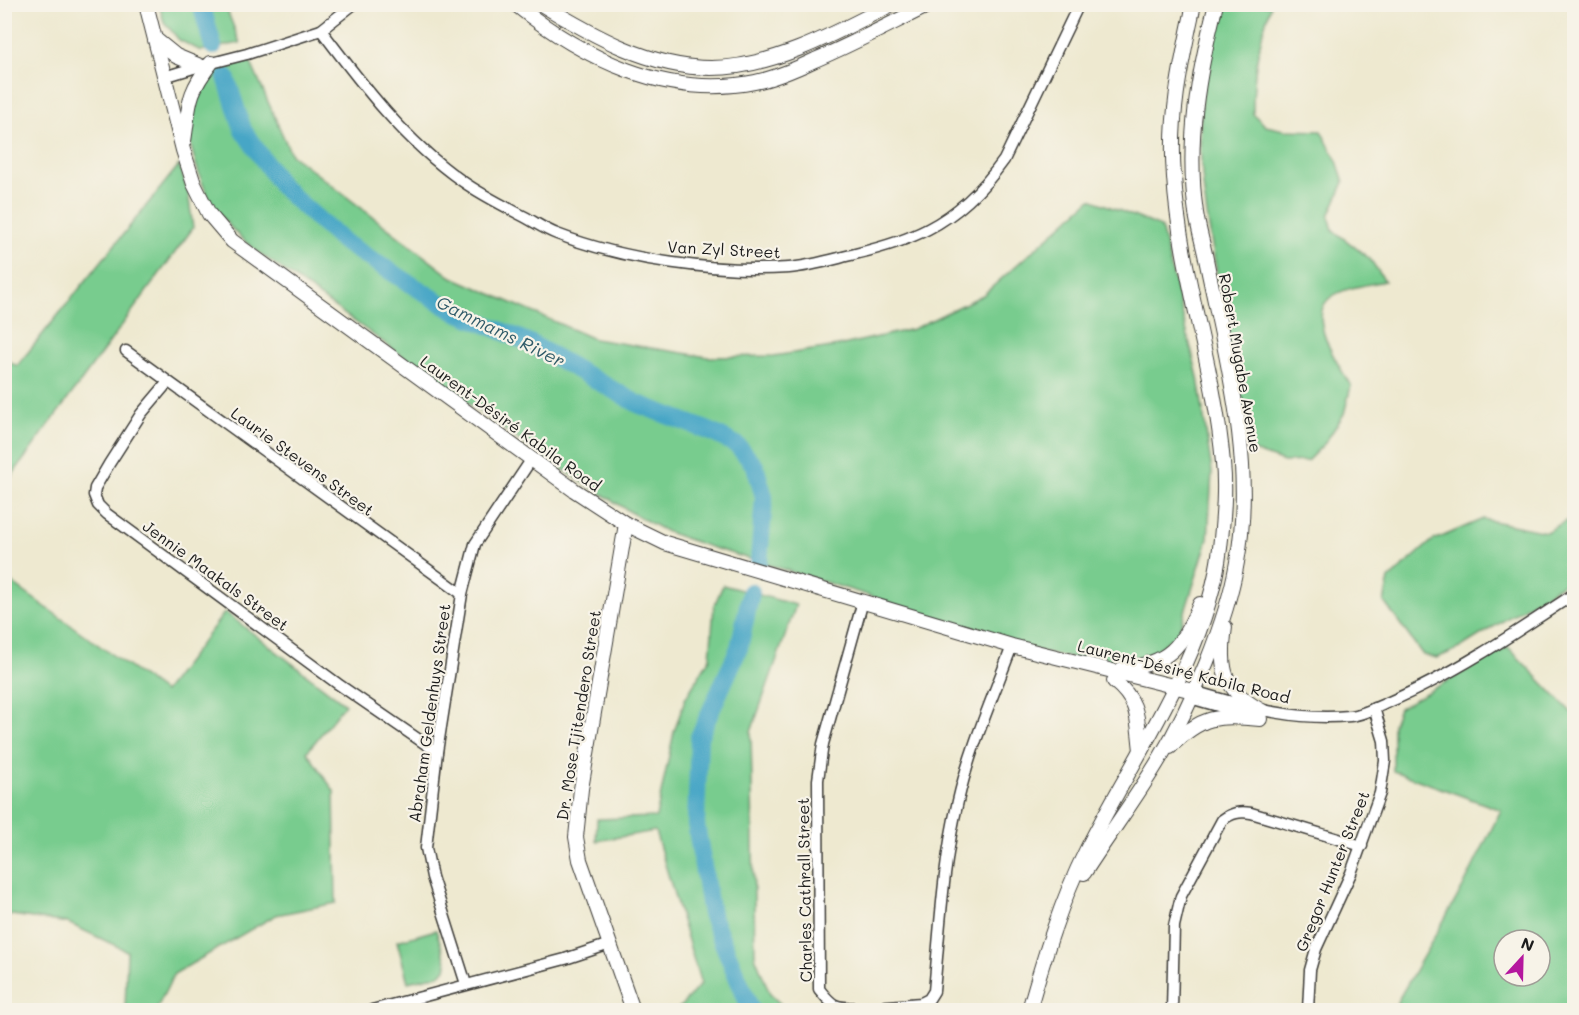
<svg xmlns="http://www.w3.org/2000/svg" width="1579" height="1015" viewBox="0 0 1579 1015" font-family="Mali,sans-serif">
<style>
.grass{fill:#78cc8e;stroke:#4a7455;stroke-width:1.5;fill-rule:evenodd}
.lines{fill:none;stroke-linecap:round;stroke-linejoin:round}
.river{stroke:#47a6c6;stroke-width:18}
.street-casing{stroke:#3c3b37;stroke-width:13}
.secondary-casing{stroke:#3c3b37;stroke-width:16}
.street{stroke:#fff;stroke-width:10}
.secondary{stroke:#fff;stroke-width:14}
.labels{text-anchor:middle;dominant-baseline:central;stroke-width:4.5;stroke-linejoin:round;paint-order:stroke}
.street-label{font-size:16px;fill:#1c1c1c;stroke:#f7f3e8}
.water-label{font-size:18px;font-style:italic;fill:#2f5a68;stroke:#f7f3e8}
</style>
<rect width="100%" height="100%" fill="#f7f3e8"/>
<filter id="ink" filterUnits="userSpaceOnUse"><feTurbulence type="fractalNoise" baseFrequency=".0167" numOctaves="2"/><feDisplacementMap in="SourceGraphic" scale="12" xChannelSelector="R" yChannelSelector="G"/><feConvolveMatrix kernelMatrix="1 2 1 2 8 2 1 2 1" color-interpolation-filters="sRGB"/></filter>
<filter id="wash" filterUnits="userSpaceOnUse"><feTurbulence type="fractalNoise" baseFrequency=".008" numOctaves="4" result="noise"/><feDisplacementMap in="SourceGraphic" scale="24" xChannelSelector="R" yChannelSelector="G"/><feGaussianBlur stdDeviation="1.35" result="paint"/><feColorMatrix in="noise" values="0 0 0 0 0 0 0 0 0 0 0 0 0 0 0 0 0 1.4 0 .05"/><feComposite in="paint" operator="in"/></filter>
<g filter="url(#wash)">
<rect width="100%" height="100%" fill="#eee9d0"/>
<g class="grass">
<polygon points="159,5 225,5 240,43 201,51 179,40 164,22"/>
<path d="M1223 5H1271C1258 46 1253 70 1253 114L1266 126 1284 130 1321 131 1337 161 1344 182 1329 216 1333 230 1370 259 1385 281C1367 285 1346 287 1331 297 1304 316 1340 367 1351 386L1344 414 1325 443 1307 461 1284 462 1247 449C1240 392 1229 335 1218 279 1208 223 1197 168 1201 111 1203 75 1215 39 1223 5Z"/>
<path d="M247 54 291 154 450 276 594 339 708 357 774 356 838 346 913 329 983 295 1091 199 1161 227 1198 377 1212 472 1208 539 1178 634 1152 653 1111 666 1012 646 864 594 707 546 667 532 632 513 537 453 254 249C217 218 206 201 193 154 190 142 185 126 187 113 188 102 206 74 211 63Z"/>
<polygon points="179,165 188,192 193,228 5,485 5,359 17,366"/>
<polygon points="1574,499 1574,577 1458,649 1437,658 1423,655 1384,602 1389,579 1432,541 1483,519 1546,532 1568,520"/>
<polygon points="5,578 164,692 225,612 345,704 307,752 334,791 336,903 276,915 174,974 156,1010 125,1010 127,951 68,923 5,914"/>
<polygon points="723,585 796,605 751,732 755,956 770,994 787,1010 677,1010 701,984 655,831 596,841 597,819 656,817 674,732 685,699 710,658 714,606"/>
<path d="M1508 647 1574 715V1000L1566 1010H1397V1002L1463 887 1501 810 1393 771V724L1399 708ZM1504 940H1540V976H1504Z"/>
<polygon points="436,930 447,964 446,969 439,975 408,982 397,941"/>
</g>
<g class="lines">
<g class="river">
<polyline points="201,4 213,46"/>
<polyline points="226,77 243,130 282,187 342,241 452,310 530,343 638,404 709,431 737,445 755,466 764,497 759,562"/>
<polyline points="751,592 739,648 699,737 696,824 711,914 751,1010"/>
</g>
</g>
</g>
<g filter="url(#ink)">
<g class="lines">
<g class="street-casing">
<g id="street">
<path d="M321 30C363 86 405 141 462 181 482 195 504 206 525 217 536 223 546 230 557 234 624 260 717 273 789 268 811 266 834 259 855 254 880 248 905 241 928 229 959 213 984 188 1004 160L1079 4"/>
<polyline points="164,77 200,66 247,54 321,30 354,4"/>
<polyline points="126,351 462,594"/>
<polyline points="168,382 141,414 109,464 95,488 94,495 98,505 107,514 338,684 437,752"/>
<path d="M863 601 823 744 818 780 819 989C824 995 828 1001 835 1005 850 1012 903 1004 921 1003L929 999 934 991C940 928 943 863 958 801 970 748 993 697 1012 646"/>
<path d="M1193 691C1249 707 1291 721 1350 716 1363 715 1377 707 1389 702 1454 674 1515 633 1574 594"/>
<polyline points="1190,698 1246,714"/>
<polyline points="466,984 432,877 426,848 437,752 462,594 475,544 531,460"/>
<polyline points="372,1010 565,959 610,944"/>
<path d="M1172 1010 1174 926 1181 896 1222 820C1232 813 1239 811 1251 813L1362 846"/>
<polyline points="1308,1010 1310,970 1316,949 1351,873 1380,793 1385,761 1384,741 1374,708"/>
</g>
</g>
<g class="secondary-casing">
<g id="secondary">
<polyline points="146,4 183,150 194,184 209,214 232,241 574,490 626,524 665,543 1012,646 1193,691"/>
<path d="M515 4C582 58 667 100 755 82 776 78 796 69 815 60 855 43 892 23 931 4"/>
<path d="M541 4C592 35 650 68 711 68 773 68 838 32 892 4"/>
<polyline points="155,39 176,56 200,66"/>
<path d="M184 141C190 104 186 95 211 63"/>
<polyline points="626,524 581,789 576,837 580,860 633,1010"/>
<path d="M1225 627C1219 669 1223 690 1262 711"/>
<path d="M1122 669C1169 664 1182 647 1200 604"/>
<path d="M1114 681C1140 702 1137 719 1141 750"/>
<path d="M1170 747C1202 715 1217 715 1260 719"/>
<path d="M1084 873C1109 834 1137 797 1160 758 1191 706 1227 622 1237 562 1256 459 1225 354 1205 254 1202 240 1198 227 1196 213 1186 142 1198 74 1216 4"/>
<path d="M1029 1010C1044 957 1061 901 1086 851 1133 757 1208 655 1220 548 1223 521 1226 491 1223 463 1215 367 1180 274 1174 177 1169 115 1181 64 1194 4"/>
</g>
</g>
<use href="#street" class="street"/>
<use href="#secondary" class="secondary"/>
</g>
</g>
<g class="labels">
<g class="street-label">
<text transform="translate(724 249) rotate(3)">Van Zyl Street</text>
<text transform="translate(1241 363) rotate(80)">Robert Mugabe Avenue</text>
<text transform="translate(511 423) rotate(36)">Laurent-Désiré Kabila Road</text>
<text transform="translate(303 461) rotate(36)">Laurie Stevens Street</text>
<text transform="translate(216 575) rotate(36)">Jennie Maakals Street</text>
<text transform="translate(1184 671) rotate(14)">Laurent-Désiré Kabila Road</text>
<text transform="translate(429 713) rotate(-82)">Abraham Geldenhuys Street</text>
<text transform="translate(578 715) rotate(-81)">Dr. Mose Tjitendero Street</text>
<text transform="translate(1332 871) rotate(-68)">Gregor Hunter Street</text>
<text transform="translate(804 890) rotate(-91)">Charles Cathrall Street</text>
</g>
<g class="water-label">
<text transform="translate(501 331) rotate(26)">Gammams River</text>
</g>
</g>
<rect width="1579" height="1015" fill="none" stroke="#f7f3e8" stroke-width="24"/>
<g transform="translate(1522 958) rotate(22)"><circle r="28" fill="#f7f3e8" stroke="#9f9d96" stroke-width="1.5"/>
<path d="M0-4.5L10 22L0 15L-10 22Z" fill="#b5179e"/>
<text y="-9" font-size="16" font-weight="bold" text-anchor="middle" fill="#1c1c1c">N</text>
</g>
</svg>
